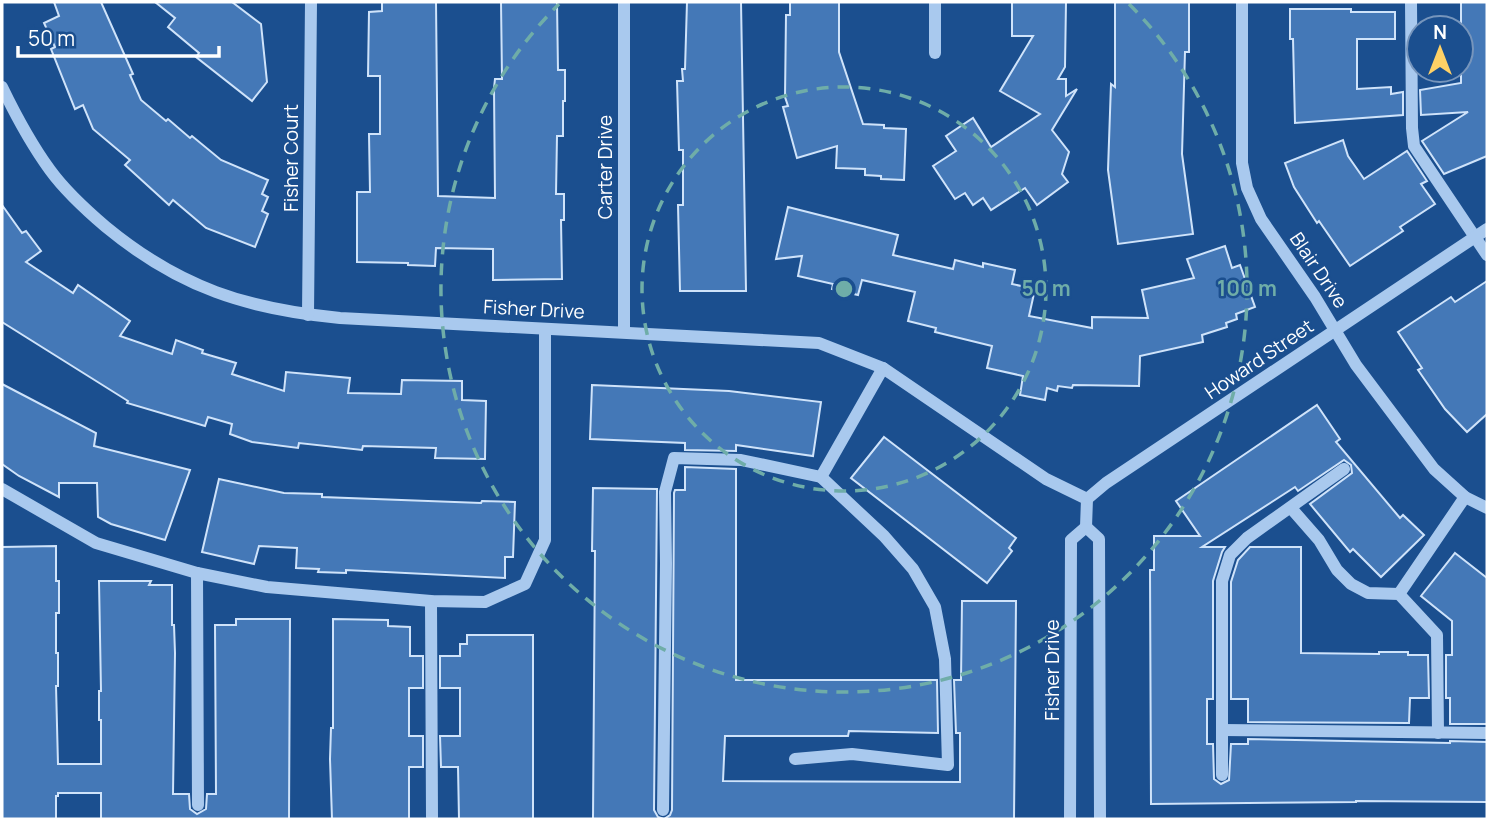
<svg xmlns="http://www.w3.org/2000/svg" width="1489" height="821" viewBox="0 0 1489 821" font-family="Manrope,sans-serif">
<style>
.building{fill:#4478b7;stroke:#cfe3fa;stroke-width:2}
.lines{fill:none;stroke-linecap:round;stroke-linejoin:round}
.minor{stroke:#a9c9ee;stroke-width:12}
.ring{fill:none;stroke:#6fada8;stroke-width:3.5;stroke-dasharray:12 9}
.labels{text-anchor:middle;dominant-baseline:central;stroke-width:5;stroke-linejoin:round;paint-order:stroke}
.street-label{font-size:19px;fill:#fff;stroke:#1b4f8f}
.centre{fill:#6fada8;stroke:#1b4f8f;stroke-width:3.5}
.ring-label{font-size:21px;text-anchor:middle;font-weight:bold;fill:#6fada8;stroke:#1b4f8f;stroke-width:5;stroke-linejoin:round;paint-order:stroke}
</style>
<rect width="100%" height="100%" fill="#1b4f8f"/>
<g class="building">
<polygon points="54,2 101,2 133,74 130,75 141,100 166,121 168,119 190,138 192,136 221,160 268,180 262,194 268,197 262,211 268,214 255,247 206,228 173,200 169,205 125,165 130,160 93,129 83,105 75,109 51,49 55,47 44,23 59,16"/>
<polygon points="155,2 232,2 261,24 267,82 252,101 196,57 199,53 168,27 175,18"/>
<polygon points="382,2 436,2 438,196 495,198 494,88 495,79 502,79 501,2 557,2 558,70 565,70 565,101 563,101 563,136 557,136 556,194 564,194 564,220 561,220 562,279 493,280 493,249 436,248 435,266 408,265 408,263 357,262 357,192 370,192 369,134 380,134 380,76 368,76 369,12 382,11"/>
<polygon points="687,2 741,2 746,291 680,291 678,205 683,205 683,150 679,150 677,81 683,81 682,69 685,69"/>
<polygon points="790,2 839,2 839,52 863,124 884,125 884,128 906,129 904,180 881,179 881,176 865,175 865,169 836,168 837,146 797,158 783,107 788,106 785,97 786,15 790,15"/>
<polygon points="1012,2 1066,2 1065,67 1058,79 1066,79 1066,96 1077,89 1052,130 1069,152 1062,174 1068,182 1037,205 1025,188 991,210 983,198 973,205 965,193 955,199 933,166 956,151 946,136 973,118 991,147 1040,114 1000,91 1033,36 1012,36"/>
<polygon points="1115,2 1189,2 1189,52 1185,52 1182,154 1193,234 1118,244 1108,170 1111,84 1115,87"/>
<polygon points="1461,2 1487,2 1487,156 1444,174 1422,141 1468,112 1421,115 1420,90 1461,83"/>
<polygon points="1290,9 1351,9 1351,12 1395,12 1395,39 1357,39 1357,89 1391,87 1391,94 1403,92 1403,115 1295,123 1293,39 1290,39"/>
<polygon points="1343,140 1348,156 1364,179 1407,151 1427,181 1421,184 1435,204 1400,227 1403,231 1350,266 1319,221 1317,223 1294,187 1285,163"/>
<polygon points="2,205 22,233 26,231 41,251 26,262 73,293 78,285 130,321 120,336 172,354 176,340 203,350 202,353 236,363 232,374 284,391 286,372 350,378 348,393 401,394 402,380 462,381 462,400 486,401 485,459 435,458 436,448 363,446 362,450 299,443 298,448 252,442 230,434 232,424 208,417 205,426 127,403 128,401 2,322"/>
<polygon points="788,207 898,235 893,255 953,269 955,260 983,267 983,263 1015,270 1012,284 1035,289 1029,316 1092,328 1092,317 1148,318 1142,290 1194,278 1187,259 1225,246 1232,268 1240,265 1255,307 1236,314 1237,319 1226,323 1227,327 1202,335 1203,342 1140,356 1139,386 1073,385 1072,388 1058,386 1057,391 1047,388 1045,400 1020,395 1023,376 987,368 992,346 935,332 936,328 908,321 915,292 862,280 858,295 832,289 833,284 798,276 802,256 776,259"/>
<polygon points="1487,281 1487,414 1467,432 1445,409 1418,370 1422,368 1398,332 1451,297 1455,302"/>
<polygon points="2,384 96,433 94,446 190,470 165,540 111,524 98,517 97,483 59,483 59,497 19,476 2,464"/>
<polygon points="592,385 729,391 821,402 813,456 736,445 736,451 685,450 685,443 590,439"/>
<polygon points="1317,405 1340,439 1336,442 1400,518 1403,515 1424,535 1381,577 1353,549 1350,552 1310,504 1352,473 1351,465 1344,460 1298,491 1295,487 1202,547 1225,547 1222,552 1213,581 1213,699 1207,699 1207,744 1213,744 1214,779 1221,784 1229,780 1231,744 1248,744 1248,739 1450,743 1450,741 1487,742 1487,802 1356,801 1356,802 1151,804 1150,570 1154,570 1154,536 1200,536 1176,501"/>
<polygon points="884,437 1016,538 1009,548 1012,551 987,583 851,478"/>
<polygon points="685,467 736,469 736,680 937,680 938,733 849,731 848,736 725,736 723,781 960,782 960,733 956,733 954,680 961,680 962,601 1016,601 1014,819 593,819 595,551 592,551 593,488 657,489 654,810 658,817 664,819 670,815 672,810 674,493 675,490 685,490"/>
<polygon points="219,479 284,493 322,494 322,497 481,503 482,501 515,502 513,557 505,557 505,578 346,570 346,573 318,572 319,569 296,568 297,548 259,546 254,564 202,552"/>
<polygon points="56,546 56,581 59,581 59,613 56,613 56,653 58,653 58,686 56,686 58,764 101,764 101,720 99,720 99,691 101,691 99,581 151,581 149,585 172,585 172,625 174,625 175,653 173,794 189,794 190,809 197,814 206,809 207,794 216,794 215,625 236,625 236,619 290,619 289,819 101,819 101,793 58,793 58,796 56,796 56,819 2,819 2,547"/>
<polygon points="1250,547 1301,547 1301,653 1379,654 1379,652 1408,652 1408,655 1428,655 1429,698 1410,698 1409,723 1248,722 1248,699 1231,699 1231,582 1238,560"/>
<polygon points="1455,553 1487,578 1487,724 1450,724 1450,698 1446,698 1446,655 1452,655 1452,621 1421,596"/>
<polygon points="333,619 388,620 388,626 410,627 410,656 423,656 423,688 409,688 409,736 423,736 423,767 409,767 409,819 332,819 330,759 331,728 333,728"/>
<polygon points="467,635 533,635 533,819 459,819 458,767 441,767 440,736 460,736 460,688 440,688 440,656 460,656 460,644 467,644"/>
</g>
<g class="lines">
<g class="minor">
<polyline points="624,2 624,332"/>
<polyline points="1242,2 1242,163 1247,188 1261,219 1315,297 1356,365 1434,469 1465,497 1487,508"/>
<polyline points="1411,2 1412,128 1414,146 1487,255"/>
<polyline points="935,53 935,2"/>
<path d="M2 87C16 116 31 144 50 170 66 192 86 210 106 227 180 288 247 309 340 318L819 343 883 368 1046 479 1087 499 1086 527 1071 540 1070 819"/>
<polyline points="308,315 311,2"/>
<polyline points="2,489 96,543 197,573 267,587 431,601 485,602 525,584 545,540 545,330"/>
<polyline points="1087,499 1106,483 1487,229"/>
<polyline points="1291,508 1319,540 1337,570 1351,584 1368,593 1399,594 1437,635 1438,733"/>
<polyline points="1086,527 1099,539 1100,819"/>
<polyline points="197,573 198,805"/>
<polyline points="1399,594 1465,497"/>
<polyline points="431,601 432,817"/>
<polyline points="1222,730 1487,733"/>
<polyline points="795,759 852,754 948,765 945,659 935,607 913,569 884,536 821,477"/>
<polyline points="1222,775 1222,581 1230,555 1247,538 1344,469"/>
<polyline points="663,810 666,563 665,492 674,458 741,460 821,477 883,368"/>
</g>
</g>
<g class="ring">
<circle cx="844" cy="289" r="202"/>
<path d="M1129 4A403 403 0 1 1 559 4"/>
</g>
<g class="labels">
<g class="street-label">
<text transform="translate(291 158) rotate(-90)">Fisher Court</text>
<text transform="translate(605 167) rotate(-90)">Carter Drive</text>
<text transform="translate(1319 270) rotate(56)">Blair Drive</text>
<text transform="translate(534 309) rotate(3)">Fisher Drive</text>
<text transform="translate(1259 359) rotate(-34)">Howard Street</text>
<text transform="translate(1052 670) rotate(-90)">Fisher Drive</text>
</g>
</g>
<circle cx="844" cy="289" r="10" class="centre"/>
<g class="ring-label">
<text x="1046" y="296">50 m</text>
<text x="1247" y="296">100 m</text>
</g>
<rect width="1489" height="821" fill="none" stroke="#ffffff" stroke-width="7"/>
<g transform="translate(1440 49)"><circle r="33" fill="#1b4f8f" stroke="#7695bc" stroke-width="2"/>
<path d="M0-5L12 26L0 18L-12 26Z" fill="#ffd166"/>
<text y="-10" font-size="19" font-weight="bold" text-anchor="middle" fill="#ffffff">N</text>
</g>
<path d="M18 46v10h201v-10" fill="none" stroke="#ffffff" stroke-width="3.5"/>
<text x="28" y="46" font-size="21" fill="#ffffff" stroke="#1b4f8f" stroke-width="5" paint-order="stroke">50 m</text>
</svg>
